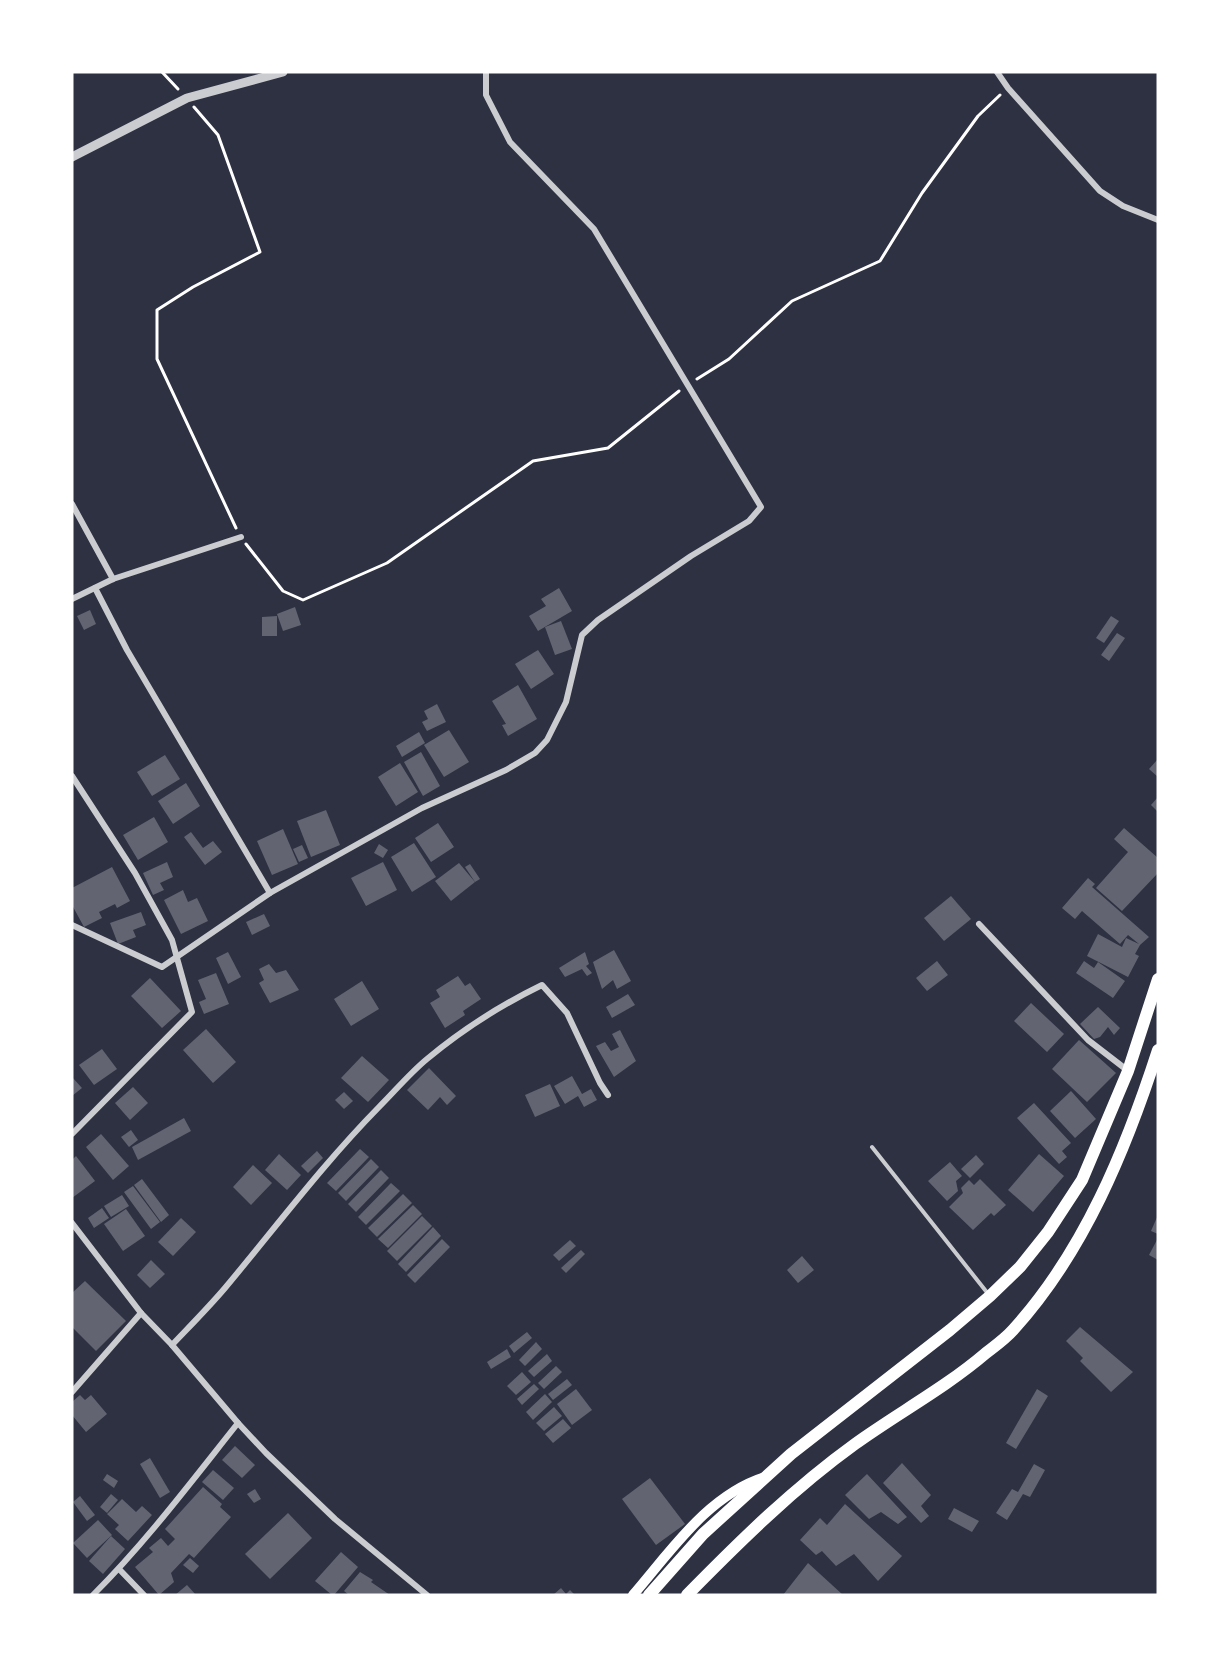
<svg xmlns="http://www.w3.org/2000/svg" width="1230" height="1667" viewBox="0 0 1230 1667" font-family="Spectral,serif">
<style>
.building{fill:#626471}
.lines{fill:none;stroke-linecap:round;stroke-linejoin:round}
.path{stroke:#fff;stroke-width:3}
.service{stroke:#caccd0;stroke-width:4}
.minor{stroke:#caccd0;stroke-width:6}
.tertiary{stroke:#caccd0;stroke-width:9}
.secondary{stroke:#fff;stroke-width:10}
.trunk{stroke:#fff;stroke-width:12}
</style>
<rect width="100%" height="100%" fill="#2d3142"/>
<g class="building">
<polygon points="559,588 572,611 538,631 529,616 546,606 541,599"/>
<polygon points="295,607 301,625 283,631 277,614"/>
<polygon points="90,610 96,624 84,630 77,616"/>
<polygon points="277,616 277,636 262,636 262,617"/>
<polygon points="1111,616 1119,621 1104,643 1096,638"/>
<polygon points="561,621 572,649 555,655 545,627"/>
<polygon points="1117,633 1125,638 1109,661 1101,655"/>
<polygon points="538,650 554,674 531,689 515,664"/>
<polygon points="518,685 537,719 508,736 502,725 506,724 492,701"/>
<polygon points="437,704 446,722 427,731 422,722 428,719 424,711"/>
<polygon points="449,730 469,762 444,777 424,745"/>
<polygon points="419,732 425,743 402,757 396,746"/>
<polygon points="421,752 440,786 423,796 404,762"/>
<polygon points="165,755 180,779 152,796 137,772"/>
<polygon points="1158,759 1158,777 1149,769"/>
<polygon points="400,763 418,792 396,806 378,777"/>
<polygon points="186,783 200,806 173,824 158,801"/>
<polygon points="1158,797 1158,812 1151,805"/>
<polygon points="326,810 340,845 311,857 297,821"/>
<polygon points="154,817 168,842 138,860 123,835"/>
<polygon points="438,823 454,847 431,862 415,838"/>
<polygon points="1124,828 1158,858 1158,873 1122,911 1096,888 1128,852 1114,839"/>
<polygon points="283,829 298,864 272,875 257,841"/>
<polygon points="191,832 203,848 213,841 222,852 205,865 184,837"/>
<polygon points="414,843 436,877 412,892 391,857"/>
<polygon points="379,844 388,850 383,858 374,853"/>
<polygon points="302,845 308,858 299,862 293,849"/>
<polygon points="167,862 173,877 160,883 164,890 153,895 143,873"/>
<polygon points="383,862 397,890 366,906 351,878"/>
<polygon points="459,863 475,882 451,901 435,881"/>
<polygon points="470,864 480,879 475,882 465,867"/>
<polygon points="112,867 130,901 117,908 115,904 99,912 102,918 84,927 72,905 72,888"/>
<polygon points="1088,878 1095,884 1092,887 1149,937 1140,945 1135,954 1139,956 1128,977 1087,956 1098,934 1122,947 1126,938 1139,944 1128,935 1120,944 1082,911 1075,919 1062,908"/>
<polygon points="183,890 188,902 197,898 208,921 181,934 164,900"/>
<polygon points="951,896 971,919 944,941 924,918"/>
<polygon points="141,912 146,925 133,930 136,937 118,944 110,923"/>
<polygon points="264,914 270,926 252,935 246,922"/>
<polygon points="614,950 631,981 617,989 613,980 602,989 593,962"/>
<polygon points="228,952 241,977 228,984 216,958"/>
<polygon points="585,952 589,964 586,966 592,973 587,976 582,969 565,977 559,968"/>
<polygon points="937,961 948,975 927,991 916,978"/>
<polygon points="1084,961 1094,968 1098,962 1125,981 1113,998 1076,973"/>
<polygon points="269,964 276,973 286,970 299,990 270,1003 259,983 264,980 259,969"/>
<polygon points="216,973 229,1004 204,1014 199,1002 206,999 198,980"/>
<polygon points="458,976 465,986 470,983 481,999 463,1011 465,1015 445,1028 430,1003 440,997 436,990"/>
<polygon points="150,978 181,1011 162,1028 131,996"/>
<polygon points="362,981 379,1009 351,1026 334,999"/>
<polygon points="628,994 635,1005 612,1018 606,1007"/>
<polygon points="1031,1003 1064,1034 1047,1052 1014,1021"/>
<polygon points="1098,1007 1120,1028 1114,1035 1108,1027 1100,1037 1094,1039 1080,1024"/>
<polygon points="206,1029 236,1062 213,1083 183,1050"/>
<polygon points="620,1030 636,1061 614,1077 596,1046 605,1042 611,1051 619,1047 612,1034"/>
<polygon points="1079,1040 1116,1073 1087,1102 1052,1069"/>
<polygon points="102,1049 117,1069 94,1085 79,1065"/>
<polygon points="362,1056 389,1080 368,1102 341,1078"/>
<polygon points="429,1068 456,1096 447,1105 440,1097 428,1110 407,1090"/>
<polygon points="572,1076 582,1094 591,1089 597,1100 584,1107 578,1096 565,1104 554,1086"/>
<polygon points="72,1077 82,1088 72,1096"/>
<polygon points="550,1084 560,1106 535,1117 525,1095"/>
<polygon points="133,1087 148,1103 130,1120 115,1103"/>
<polygon points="1071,1091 1096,1119 1075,1138 1050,1111"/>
<polygon points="344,1092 353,1101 344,1109 335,1100"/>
<polygon points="1034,1103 1071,1143 1062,1151 1067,1157 1059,1164 1017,1118"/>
<polygon points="184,1118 191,1131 138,1160 132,1147"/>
<polygon points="131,1130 138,1140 129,1147 121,1137"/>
<polygon points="101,1134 129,1166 113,1180 86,1147"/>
<polygon points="360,1149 369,1157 336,1191 327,1183"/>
<polygon points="317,1151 323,1158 308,1173 301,1166"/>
<polygon points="279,1154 301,1175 287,1190 265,1170"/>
<polygon points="1039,1154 1064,1176 1033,1212 1008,1190"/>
<polygon points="976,1155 984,1164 970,1178 961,1169"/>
<polygon points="76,1156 95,1181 72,1198 72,1160"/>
<polygon points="371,1159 379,1167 346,1201 338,1193"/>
<polygon points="950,1162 962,1176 956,1181 958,1191 947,1201 928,1181"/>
<polygon points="253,1165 272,1183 251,1205 233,1187"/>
<polygon points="381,1170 389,1178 356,1212 348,1204"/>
<polygon points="142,1179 169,1215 161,1222 134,1185"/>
<polygon points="980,1179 1006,1205 994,1216 991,1213 973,1230 949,1207 963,1193 961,1188 969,1180 974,1185"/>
<polygon points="391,1183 400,1191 366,1225 358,1217"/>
<polygon points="133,1186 160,1222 151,1229 124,1192"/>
<polygon points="403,1194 412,1203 377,1237 368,1228"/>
<polygon points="122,1195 129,1206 111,1217 104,1206"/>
<polygon points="413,1205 422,1214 388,1248 378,1239"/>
<polygon points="102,1208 109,1218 94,1228 88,1218"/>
<polygon points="126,1209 145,1236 123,1251 104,1224"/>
<polygon points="1158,1215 1158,1234 1151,1231"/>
<polygon points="422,1216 432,1226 397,1261 387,1251"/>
<polygon points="181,1218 196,1232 173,1256 158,1242"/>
<polygon points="433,1227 441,1236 406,1272 398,1264"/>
<polygon points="1158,1238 1158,1260 1149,1255"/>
<polygon points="442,1239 450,1247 415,1283 407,1275"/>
<polygon points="570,1240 576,1246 559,1261 553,1255"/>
<polygon points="581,1250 585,1254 566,1273 561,1268"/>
<polygon points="802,1256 814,1270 798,1283 787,1270"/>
<polygon points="151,1260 165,1274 150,1288 137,1275"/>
<polygon points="85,1281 126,1321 96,1351 72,1327 72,1293"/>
<polygon points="1080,1327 1133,1372 1111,1392 1080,1361 1083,1358 1066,1341"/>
<polygon points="527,1332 532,1338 514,1353 509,1346"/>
<polygon points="536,1342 542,1349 525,1366 519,1360"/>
<polygon points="507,1349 511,1357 491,1369 487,1362"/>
<polygon points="547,1354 552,1361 534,1377 528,1371"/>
<polygon points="556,1366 562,1372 544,1389 538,1383"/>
<polygon points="522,1372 531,1382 516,1395 507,1386"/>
<polygon points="567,1379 572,1385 553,1400 548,1394"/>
<polygon points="534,1384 539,1389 522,1405 517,1399"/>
<polygon points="576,1389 592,1410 572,1425 557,1404"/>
<polygon points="1037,1389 1048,1396 1016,1449 1006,1443"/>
<polygon points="545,1394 552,1402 533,1420 526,1412"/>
<polygon points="80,1395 85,1400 91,1395 107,1414 86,1432 72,1415 72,1402"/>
<polygon points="554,1407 562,1416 544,1431 536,1423"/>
<polygon points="563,1419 571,1428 553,1443 545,1434"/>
<polygon points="235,1446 255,1465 242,1478 222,1460"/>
<polygon points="150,1458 170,1492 160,1498 140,1464"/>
<polygon points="902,1463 931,1495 921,1506 929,1516 921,1523 883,1483"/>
<polygon points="1034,1464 1045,1470 1030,1497 1023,1494 1007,1520 996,1513 1012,1489 1018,1492"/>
<polygon points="213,1470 234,1488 223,1500 202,1482"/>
<polygon points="107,1474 118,1481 114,1488 103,1480"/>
<polygon points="867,1474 907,1517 898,1524 881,1512 869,1519 845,1495"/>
<polygon points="650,1478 685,1524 656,1545 622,1499"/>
<polygon points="203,1487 222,1504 220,1507 231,1517 194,1558 189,1554 171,1573 174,1582 159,1595 135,1567 153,1552 149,1548 161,1538 168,1546 175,1539 165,1529"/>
<polygon points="255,1489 261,1499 254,1503 247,1494"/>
<polygon points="111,1494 118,1500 107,1513 100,1507"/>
<polygon points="80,1496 95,1515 87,1521 73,1502"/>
<polygon points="122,1499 136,1512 142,1506 152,1515 128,1541 115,1529 119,1525 107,1514"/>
<polygon points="845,1504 902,1556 878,1581 854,1554 836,1566 822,1551 816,1555 800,1540 820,1518 827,1525"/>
<polygon points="954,1508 979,1521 972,1532 948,1519"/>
<polygon points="288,1513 312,1538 270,1579 245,1554"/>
<polygon points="98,1520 112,1535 87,1558 73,1543"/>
<polygon points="111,1536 125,1549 103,1574 89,1561"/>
<polygon points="341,1552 358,1567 334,1595 332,1595 315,1581"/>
<polygon points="190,1558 199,1566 193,1573 183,1565"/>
<polygon points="808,1563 843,1595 783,1595"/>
<polygon points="360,1572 373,1580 371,1582 390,1595 349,1595 344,1591"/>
<polygon points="187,1585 196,1595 175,1595"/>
<polygon points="561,1588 566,1594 570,1590 575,1595 553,1595"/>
</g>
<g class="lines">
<g class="path">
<polyline points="162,72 178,89"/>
<polyline points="194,107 218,135 260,252 193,287 157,310 157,359 236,528"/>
<polyline points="697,379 729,359 792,301 880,261 922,193 978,116 1000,95"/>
<polyline points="246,544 283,591 303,600 387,563 533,461 608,448 679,391"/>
</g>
<polyline class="service" points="872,1147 989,1295"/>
<g class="minor">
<polyline points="997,72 1008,88 1100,191 1123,206 1158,220"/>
<polyline points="72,504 113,579"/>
<polyline points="95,588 127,650 270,893"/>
<polyline points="72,599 113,579 241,537"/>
<polyline points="72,776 135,873 172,940 192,1012 72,1134"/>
<polyline points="979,924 1088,1040 1127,1070"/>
<polyline points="72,925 162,967 270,893 422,808 506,770 535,753 547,740 566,702 582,635 598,620 691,556 749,521 761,507 594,229 510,142 486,95 486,72"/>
<polyline points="72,1223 141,1313 172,1345 238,1423 266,1453 335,1519 427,1595"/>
<path d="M172 1345C190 1326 208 1308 225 1288 276 1227 323 1164 379 1107 395 1091 410 1073 427 1059 463 1029 501 1005 542 985L567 1013 600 1083 608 1095"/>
<polyline points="72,1392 141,1313"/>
<polyline points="119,1569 144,1595"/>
<path d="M93 1595C146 1542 191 1482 238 1423"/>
</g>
<polyline class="tertiary" points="72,157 187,98 283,72"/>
<path class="secondary" d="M633 1595C671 1551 708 1495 765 1477"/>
<g class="trunk">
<polyline points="649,1595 703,1534 791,1454 950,1330 990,1296 1020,1267 1048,1232 1082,1180 1128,1071 1158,979"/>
<path d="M687 1595C740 1541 794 1488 855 1444 898 1413 945 1388 986 1353 995 1346 1005 1339 1013 1330 1084 1252 1126 1149 1158 1050"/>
</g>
</g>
<rect width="1230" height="1667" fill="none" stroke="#ffffff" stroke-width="147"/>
</svg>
